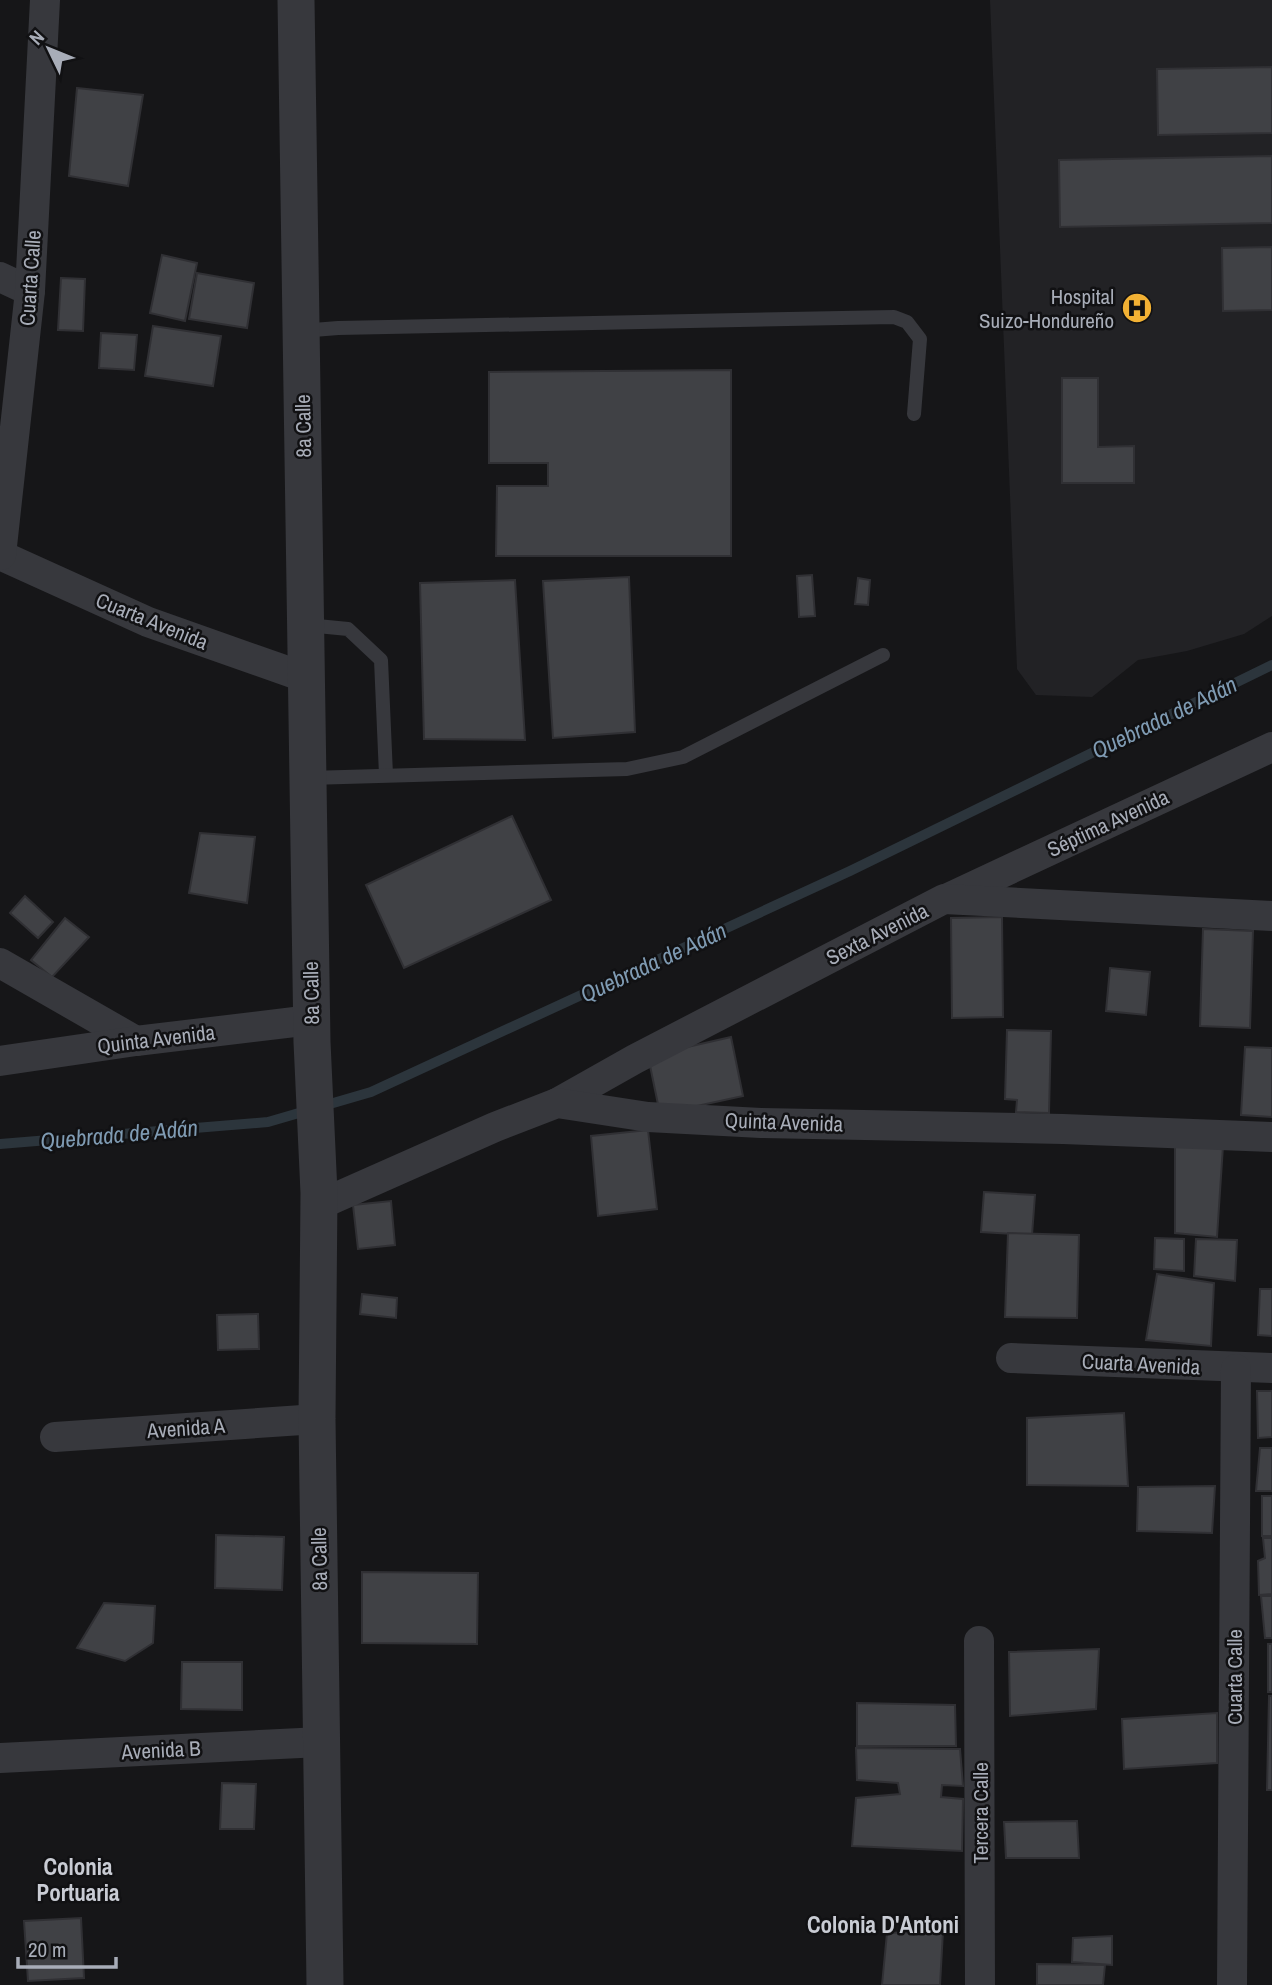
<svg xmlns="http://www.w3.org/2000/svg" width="1272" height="1985" viewBox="0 0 1272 1985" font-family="'Archivo Narrow',sans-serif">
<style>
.built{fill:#222225}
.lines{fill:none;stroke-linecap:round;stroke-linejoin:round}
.stream{stroke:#2c353c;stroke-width:10}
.building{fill:#404145;stroke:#303034;stroke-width:2}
.service{stroke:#37383d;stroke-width:14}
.minor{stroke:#37383d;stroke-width:30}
.tertiary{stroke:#37383d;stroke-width:37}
.labels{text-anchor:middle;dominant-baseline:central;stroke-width:5;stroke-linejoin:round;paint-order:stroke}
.street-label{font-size:21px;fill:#a8adb8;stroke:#111113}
.poi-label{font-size:21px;fill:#a8adb8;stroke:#111113;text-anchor:end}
.water-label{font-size:23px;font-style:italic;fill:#7f9bb3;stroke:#111113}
.neighbourhood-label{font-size:23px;font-weight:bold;fill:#c9ccd4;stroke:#111113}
</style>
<rect width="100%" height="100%" fill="#161618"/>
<polygon class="built" points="990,0 1272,0 1272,616 1244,634 1187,651 1138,660 1092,697 1036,695 1017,669"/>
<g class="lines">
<polyline class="stream" points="0,1144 268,1122 371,1092 850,871 1272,665"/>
</g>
<g class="building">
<polygon points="1272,67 1272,133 1158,135 1157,69"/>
<polygon points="77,88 143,95 128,186 69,176"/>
<polygon points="1272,156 1272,223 1060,227 1059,160"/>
<polygon points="1272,247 1272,310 1223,311 1222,248"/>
<polygon points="162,255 197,263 185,321 150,313"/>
<polygon points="197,273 254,283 247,328 189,319"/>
<polygon points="61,278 85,279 83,331 58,330"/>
<polygon points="153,326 221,336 213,386 145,376"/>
<polygon points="101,333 137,335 134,370 99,368"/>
<polygon points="731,370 731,556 496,556 497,486 548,486 548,463 489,463 489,372"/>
<polygon points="1062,378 1098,378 1098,447 1134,446 1134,483 1062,483"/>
<polygon points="812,575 815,616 799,617 797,576"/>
<polygon points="629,577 635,732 553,738 543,581"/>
<polygon points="858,578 870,580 868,605 855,604"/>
<polygon points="515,580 525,740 424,739 420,583"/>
<polygon points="512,816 551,900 404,968 366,885"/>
<polygon points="200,833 255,837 247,903 189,893"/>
<polygon points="25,896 53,922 38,938 10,913"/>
<polygon points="1002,917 1003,1017 952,1018 951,918"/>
<polygon points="65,918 89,937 52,977 31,960"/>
<polygon points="1203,929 1253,931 1250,1028 1200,1026"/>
<polygon points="1110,968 1150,972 1146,1015 1106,1011"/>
<polygon points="1007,1030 1051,1031 1049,1113 1016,1112 1017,1100 1005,1099"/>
<polygon points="731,1037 743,1096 660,1114 648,1056"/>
<polygon points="1245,1047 1272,1048 1272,1117 1241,1115"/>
<polygon points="648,1130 657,1209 598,1216 591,1136"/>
<polygon points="1175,1145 1223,1146 1217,1237 1175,1233"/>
<polygon points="984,1192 1035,1195 1032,1235 981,1232"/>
<polygon points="391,1201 395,1245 358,1249 353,1205"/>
<polygon points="1008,1233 1079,1235 1077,1318 1005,1317"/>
<polygon points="1155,1238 1184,1239 1184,1271 1154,1269"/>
<polygon points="1196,1239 1237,1240 1235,1281 1194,1276"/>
<polygon points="1157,1274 1214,1283 1211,1346 1146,1340"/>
<polygon points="1260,1289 1272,1289 1272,1336 1258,1335"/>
<polygon points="362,1294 397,1298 396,1318 360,1314"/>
<polygon points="258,1314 259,1349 218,1350 217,1315"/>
<polygon points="1257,1391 1272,1391 1272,1437 1258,1438"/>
<polygon points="1124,1413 1128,1486 1027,1485 1027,1418"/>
<polygon points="1260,1448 1272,1448 1272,1491 1256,1491"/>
<polygon points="1215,1486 1212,1533 1137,1531 1138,1487"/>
<rect x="1262" y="1496" width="10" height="40"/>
<polygon points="216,1535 284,1537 282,1590 215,1588"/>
<polygon points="1263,1538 1272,1538 1272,1594 1259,1595 1258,1561 1265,1558"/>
<polygon points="362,1572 478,1573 477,1644 362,1643"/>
<polygon points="1261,1596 1272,1596 1272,1638 1265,1638"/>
<polygon points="104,1603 155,1606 153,1643 125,1661 77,1648"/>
<rect x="1268" y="1644" width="4" height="48"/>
<polygon points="1099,1649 1096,1709 1010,1716 1009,1652"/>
<polygon points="182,1662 242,1662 242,1710 181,1709"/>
<polygon points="1269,1696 1272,1696 1272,1790 1267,1790"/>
<polygon points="857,1703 955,1705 956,1746 857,1746"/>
<polygon points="1217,1713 1217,1763 1124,1769 1122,1719"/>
<polygon points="856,1748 960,1749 963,1786 942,1785 941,1797 963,1799 962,1851 852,1846 856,1798 900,1794 898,1783 857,1780"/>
<polygon points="222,1783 256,1784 254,1829 220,1829"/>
<polygon points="1077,1821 1079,1858 1006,1858 1004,1822"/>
<polygon points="81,1918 84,1978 28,1981 24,1921"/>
<polygon points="943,1931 940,1985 882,1985 887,1933"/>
<polygon points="1112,1936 1112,1965 1072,1962 1073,1938"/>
<polygon points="1037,1964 1105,1965 1103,1985 1037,1985"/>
</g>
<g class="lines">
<g class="service">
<polyline points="301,331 338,328 894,317 907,322 920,339 914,414"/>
<polyline points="307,625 348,629 381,660 386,775"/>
<polyline points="309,778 627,769 683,757 883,655"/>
</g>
<g class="minor">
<polyline points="0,277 30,291"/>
<polyline points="0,555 148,622 307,678"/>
<polyline points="1,555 30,291 45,0"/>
<polyline points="948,898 1272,747"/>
<polyline points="0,963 136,1041"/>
<polyline points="0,1061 136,1041 311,1020"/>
<polyline points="557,1103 635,1059 944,899 1272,916"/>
<polyline points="319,1205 495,1127 557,1103 648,1117 761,1123 1063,1129 1272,1137"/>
<polyline points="1011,1358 1272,1368"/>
<polyline points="55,1437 317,1419"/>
<polyline points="979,1641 980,1985"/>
<polyline points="0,1758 321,1742"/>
<polyline points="1232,1985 1236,1369"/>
</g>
<polyline class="tertiary" points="296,0 312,1042 319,1193 317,1419 325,1985"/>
</g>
<defs>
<g id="hospital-disc" transform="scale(1.575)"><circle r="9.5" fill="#f2b134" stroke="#111113"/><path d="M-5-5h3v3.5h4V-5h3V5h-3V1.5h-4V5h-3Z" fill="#111"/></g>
</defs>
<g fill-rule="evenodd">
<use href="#hospital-disc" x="1137" y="308"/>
</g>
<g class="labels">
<g class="street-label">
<text transform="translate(30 278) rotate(-86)">Cuarta Calle</text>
<text transform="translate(303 426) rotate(-91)">8a Calle</text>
<text transform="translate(152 621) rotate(22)">Cuarta Avenida</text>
<text transform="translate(1108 823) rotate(-25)">Séptima Avenida</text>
<text transform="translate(877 934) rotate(-27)">Sexta Avenida</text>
<text transform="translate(311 993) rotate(-91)">8a Calle</text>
<text transform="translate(156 1039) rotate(-7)">Quinta Avenida</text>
<text transform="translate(784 1122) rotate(2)">Quinta Avenida</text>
<text transform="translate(1141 1364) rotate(3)">Cuarta Avenida</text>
<text transform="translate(186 1428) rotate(-4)">Avenida A</text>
<text transform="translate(319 1559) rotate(-91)">8a Calle</text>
<text transform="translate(1234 1677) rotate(-90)">Cuarta Calle</text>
<text transform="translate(161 1750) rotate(-3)">Avenida B</text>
<text transform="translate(980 1813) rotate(-90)">Tercera Calle</text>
</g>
<g class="poi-label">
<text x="1114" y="296">Hospital<tspan x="1114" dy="24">Suizo-Hondureño</tspan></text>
</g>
<g class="water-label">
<text transform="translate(1164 717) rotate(-26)">Quebrada de Adán</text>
<text transform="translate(653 962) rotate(-25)">Quebrada de Adán</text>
<text transform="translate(119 1134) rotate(-5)">Quebrada de Adán</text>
</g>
<g class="neighbourhood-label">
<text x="78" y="1866">Colonia<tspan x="78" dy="26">Portuaria</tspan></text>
<text x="883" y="1924">Colonia D'Antoni</text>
</g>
</g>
<g transform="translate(49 49) rotate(313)" stroke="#111113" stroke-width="5" paint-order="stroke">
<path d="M0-5L12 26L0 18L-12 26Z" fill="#a8adb8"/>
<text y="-10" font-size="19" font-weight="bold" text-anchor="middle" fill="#a8adb8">N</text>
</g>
<path d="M18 1957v10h98v-10" fill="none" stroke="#a8adb8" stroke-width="3.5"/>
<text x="28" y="1957" font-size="21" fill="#a8adb8" stroke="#111113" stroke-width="5" paint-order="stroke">20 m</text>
</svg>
